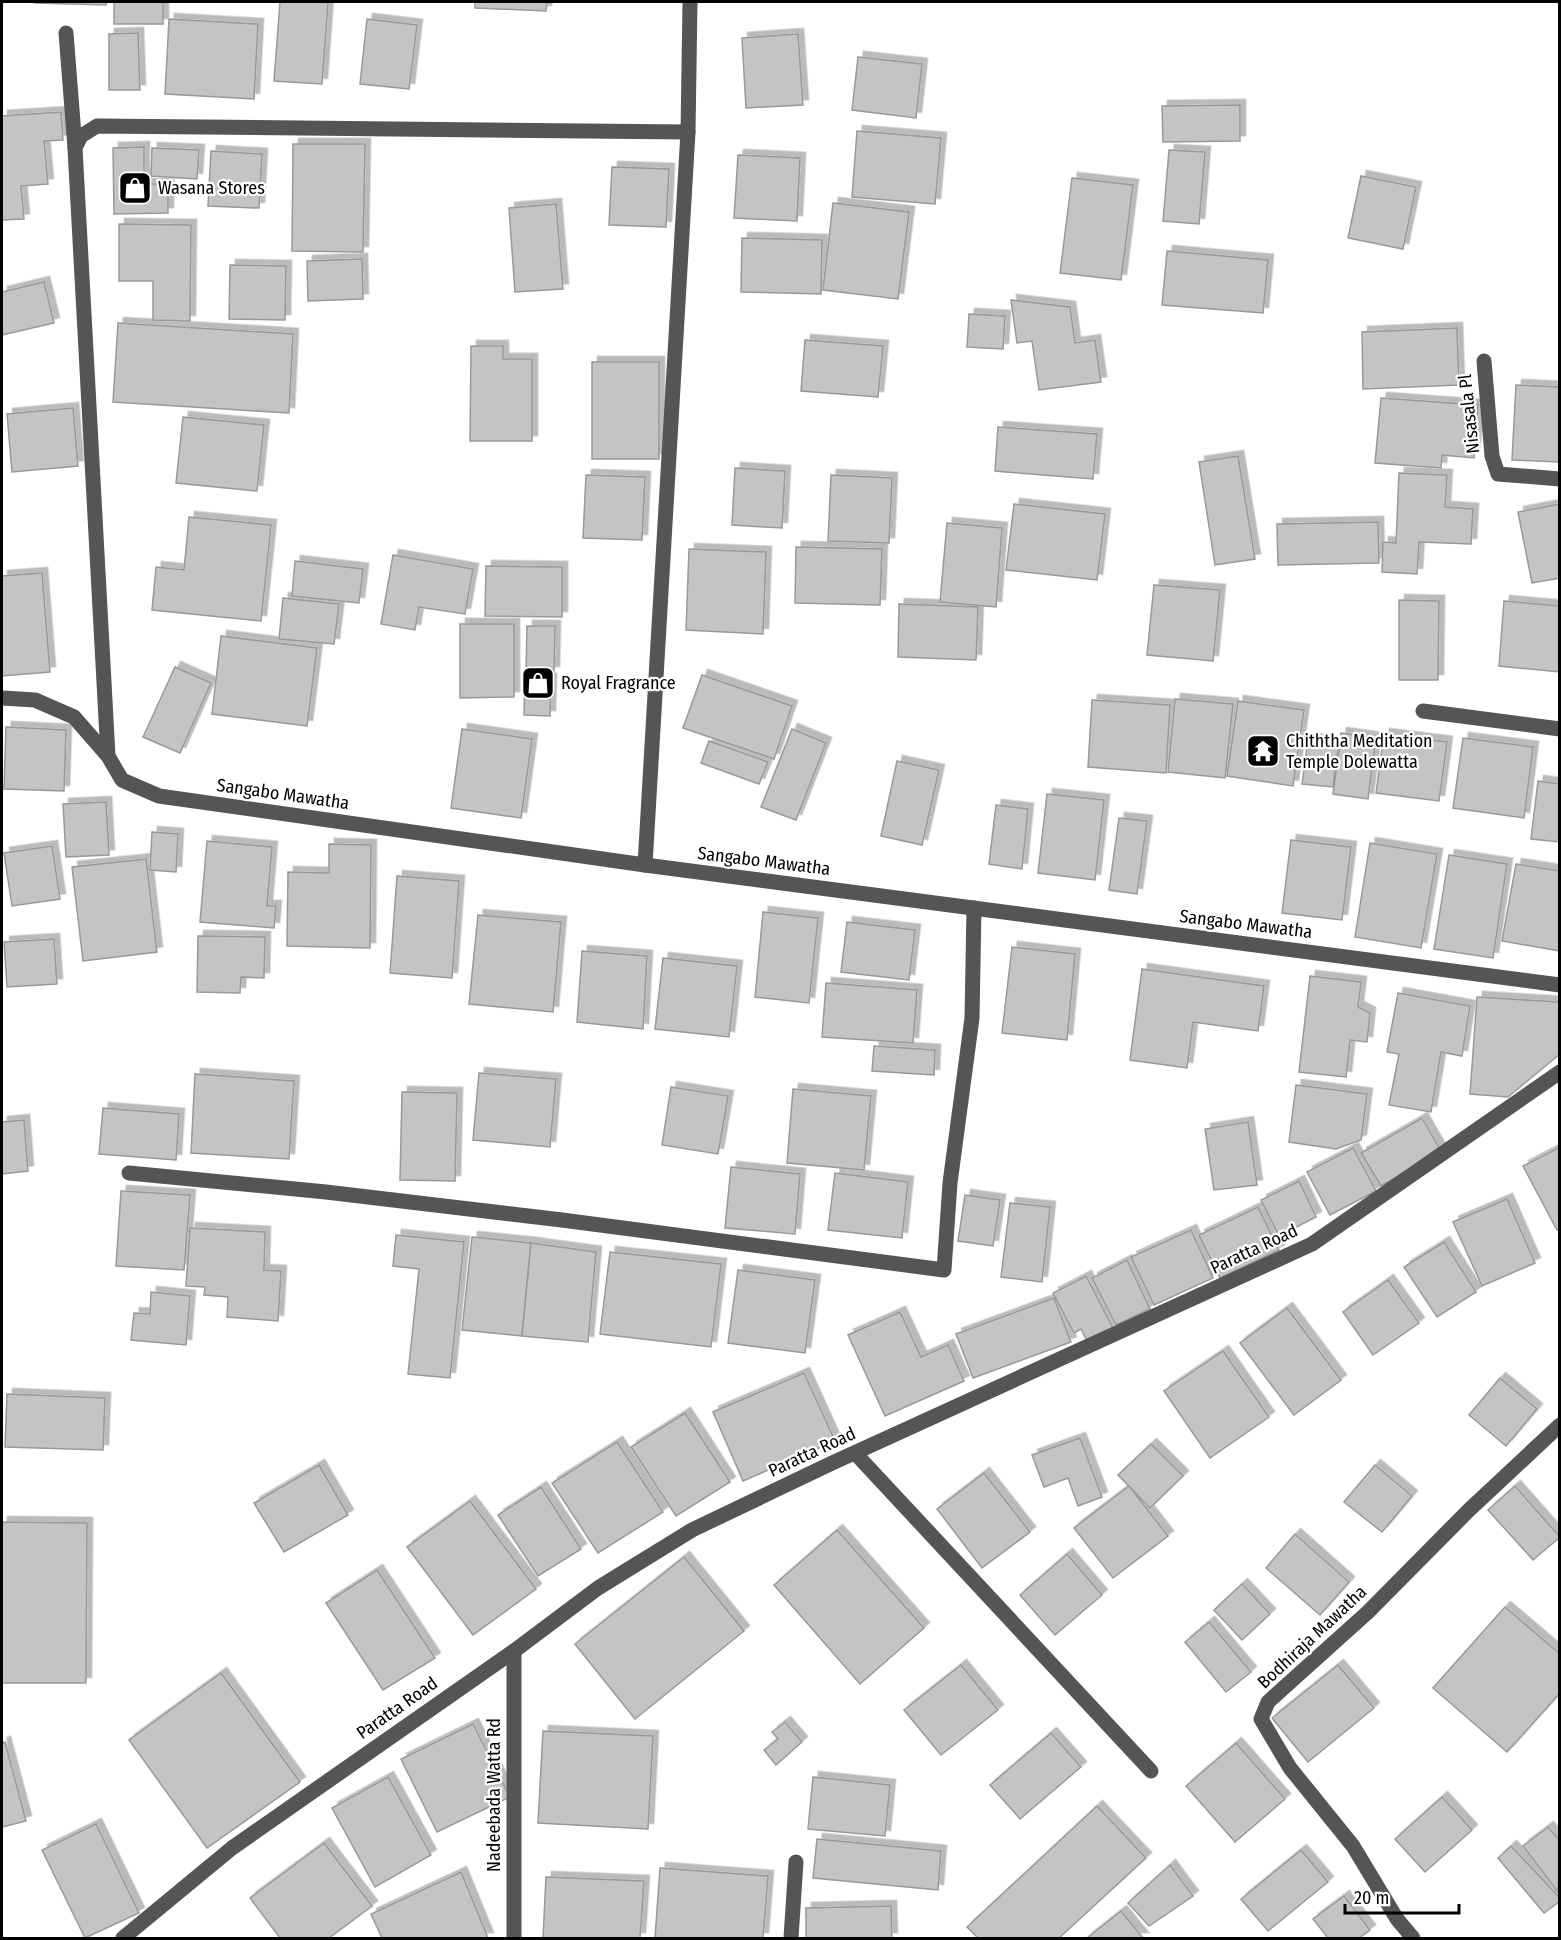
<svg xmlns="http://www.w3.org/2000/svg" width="1561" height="1940" viewBox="0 0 1561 1940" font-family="'Fira Sans Condensed',sans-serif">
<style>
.building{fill:#c4c4c4;stroke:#999;stroke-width:1.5;filter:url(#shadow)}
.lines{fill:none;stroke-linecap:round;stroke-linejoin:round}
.minor{stroke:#555;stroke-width:15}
.labels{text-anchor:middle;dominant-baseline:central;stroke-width:4.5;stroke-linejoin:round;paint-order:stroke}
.poi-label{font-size:18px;fill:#000;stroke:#fff;text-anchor:start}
.street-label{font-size:18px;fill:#000;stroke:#fff}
</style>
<defs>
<filter id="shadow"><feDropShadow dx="5.5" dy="-5.5" stdDeviation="0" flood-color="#0004"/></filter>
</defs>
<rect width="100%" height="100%" fill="#fff"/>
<g class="building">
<polygon points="35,2 106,2 106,5 35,3"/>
<rect x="114" y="2" width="49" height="22"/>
<polygon points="280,2 328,2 322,84 274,81"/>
<polygon points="475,2 547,2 546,11 475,8"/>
<polygon points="169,19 258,24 254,99 165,94"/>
<polygon points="367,19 417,25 409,89 360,84"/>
<polygon points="138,33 140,90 109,90 109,34"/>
<polygon points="798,34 803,105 746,108 742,38"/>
<polygon points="858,57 922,64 916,118 852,110"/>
<polygon points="1240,105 1240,141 1163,142 1162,106"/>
<polygon points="61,112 63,140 44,141 48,184 21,186 24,219 2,220 2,116"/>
<polygon points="857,131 941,138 935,204 852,197"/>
<polygon points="293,144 365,144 363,252 292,251"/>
<polygon points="144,147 144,184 168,184 168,213 114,214 113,148"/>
<polygon points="152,148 199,150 197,179 151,176"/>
<polygon points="1169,150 1205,152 1199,224 1163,221"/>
<polygon points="211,151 262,154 259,208 208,206"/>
<polygon points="738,155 800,158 797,221 734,218"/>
<polygon points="612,167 669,169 666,227 609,225"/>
<polygon points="1361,176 1416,187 1403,249 1348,238"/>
<polygon points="1072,178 1133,185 1121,280 1060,273"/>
<polygon points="833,203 909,212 898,299 823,290"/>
<polygon points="556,204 563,289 515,292 509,208"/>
<polygon points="119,224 191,225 190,321 153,320 153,281 119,281"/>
<polygon points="742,238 822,240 821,294 741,292"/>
<polygon points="1167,251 1268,260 1263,313 1162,305"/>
<polygon points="362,259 363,299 308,301 307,261"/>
<polygon points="230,265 286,266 285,320 229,319"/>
<polygon points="44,282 54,323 2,335 2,292"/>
<polygon points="1011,300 1070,307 1075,343 1095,340 1101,382 1039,390 1032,341 1017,343"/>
<polygon points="969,314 1005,316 1003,349 967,347"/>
<polygon points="118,323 293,334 289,413 113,402"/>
<polygon points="1457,328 1459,385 1363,389 1362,332"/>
<polygon points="805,340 883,346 878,397 801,391"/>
<polygon points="471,346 503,346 503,359 532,359 532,441 470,441"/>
<rect x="592" y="362" width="67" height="97"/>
<polygon points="1516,385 1560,387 1560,462 1512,460"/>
<polygon points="1381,398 1478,405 1474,458 1442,455 1441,468 1375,463"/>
<polygon points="73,408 78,466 12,472 7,414"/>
<polygon points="183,417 264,425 257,491 176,483"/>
<polygon points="998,427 1097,434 1093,479 995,471"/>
<polygon points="1238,456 1255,559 1215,565 1199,462"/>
<polygon points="735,468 785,471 782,528 732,525"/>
<polygon points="1399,473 1447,475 1445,507 1473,509 1471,544 1419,542 1417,574 1382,572 1383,542 1396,543"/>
<polygon points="586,475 645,477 642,540 583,538"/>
<polygon points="831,475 892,478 889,543 828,541"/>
<polygon points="1014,504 1105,514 1097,580 1006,570"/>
<polygon points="1560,504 1560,578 1532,583 1518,512"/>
<polygon points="189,517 271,525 261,621 152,610 156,567 184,570"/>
<polygon points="1378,522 1379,563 1278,565 1277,524"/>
<polygon points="947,523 1002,528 996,607 940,602"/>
<polygon points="796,547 882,549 880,605 795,603"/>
<polygon points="689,549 766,552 763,634 686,630"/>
<polygon points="393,555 473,569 465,614 419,607 415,630 381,624"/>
<polygon points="295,561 363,569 359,603 292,596"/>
<polygon points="486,566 562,567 562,617 485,616"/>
<polygon points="42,573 50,672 2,676 2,576"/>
<polygon points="1154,585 1220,590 1213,661 1147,655"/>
<polygon points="283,598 339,604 334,644 279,639"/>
<polygon points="1399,600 1439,601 1438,680 1399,680"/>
<polygon points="1504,601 1560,606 1560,672 1499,666"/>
<polygon points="899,604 978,607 976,660 898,657"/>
<polygon points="460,624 514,624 514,697 460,698"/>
<polygon points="527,626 555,626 554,672 526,672"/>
<polygon points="221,636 317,648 307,726 212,714"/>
<polygon points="175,667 211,683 180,753 143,737"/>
<polygon points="702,675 792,706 774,759 683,728"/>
<polygon points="525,677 551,679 550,716 524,715"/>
<polygon points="1175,699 1233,704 1225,778 1168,772"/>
<polygon points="1092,700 1170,705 1166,773 1088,767"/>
<polygon points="1238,701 1304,710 1293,786 1227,776"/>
<polygon points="6,727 66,730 64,791 4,789"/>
<polygon points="462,729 532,739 521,818 451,808"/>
<polygon points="792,729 826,743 796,820 761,807"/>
<polygon points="1341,733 1376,738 1368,799 1333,794"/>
<polygon points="1384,734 1447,742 1439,801 1376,793"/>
<polygon points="1463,738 1533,747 1524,818 1453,808"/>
<polygon points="1308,739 1339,743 1333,787 1302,784"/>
<polygon points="709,741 768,762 759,784 701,763"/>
<polygon points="897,761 939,770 922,845 881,836"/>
<polygon points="1538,781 1560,784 1560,842 1531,839"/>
<polygon points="1047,794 1104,800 1095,880 1038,873"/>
<polygon points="106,802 109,855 66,857 63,804"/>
<polygon points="996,805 1028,809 1022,869 989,864"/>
<polygon points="1119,818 1147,821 1137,894 1109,890"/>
<polygon points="152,832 178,834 176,872 150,870"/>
<polygon points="1291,840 1351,847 1342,920 1282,913"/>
<polygon points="207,841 272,847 267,906 276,906 274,928 200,922"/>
<polygon points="1370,843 1437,854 1421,948 1355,937"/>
<polygon points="329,844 371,845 370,948 287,946 288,872 329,873"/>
<polygon points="52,846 60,899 12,906 4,853"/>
<polygon points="1449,855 1507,864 1493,958 1434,949"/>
<polygon points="146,859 157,952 83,961 72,867"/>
<polygon points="1516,864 1560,871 1560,951 1502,941"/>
<polygon points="397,876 459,881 452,978 390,973"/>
<polygon points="763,912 818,918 809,1003 755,997"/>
<polygon points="478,915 561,922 553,1012 469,1004"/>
<polygon points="847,922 915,930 909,980 841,972"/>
<polygon points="198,936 265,937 264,978 241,977 240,993 197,992"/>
<polygon points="54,939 57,984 7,987 4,942"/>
<polygon points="1012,947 1075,954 1067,1040 1002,1033"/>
<polygon points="582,951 647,956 643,1029 577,1022"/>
<polygon points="663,958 737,966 729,1037 655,1029"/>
<polygon points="1142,969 1264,986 1258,1031 1193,1022 1187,1068 1130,1060"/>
<polygon points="1310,976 1361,982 1358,1007 1370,1013 1367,1042 1350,1040 1346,1077 1299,1072"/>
<polygon points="826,983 917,990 913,1043 822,1037"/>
<polygon points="1398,993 1470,1006 1462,1056 1441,1052 1431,1112 1389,1105 1399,1054 1387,1052"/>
<polygon points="1477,997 1560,1002 1560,1054 1508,1097 1470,1094"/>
<polygon points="874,1046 935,1050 934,1075 872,1071"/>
<polygon points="479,1073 556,1079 550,1147 473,1140"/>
<polygon points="195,1074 294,1081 289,1159 191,1153"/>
<polygon points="1296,1085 1367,1094 1361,1140 1336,1149 1289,1142"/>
<polygon points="671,1087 728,1096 718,1154 662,1145"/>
<polygon points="793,1089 871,1096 864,1170 787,1163"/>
<polygon points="402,1092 457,1093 455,1181 400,1180"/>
<polygon points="103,1108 179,1114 176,1160 99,1154"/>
<polygon points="1422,1118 1441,1151 1381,1186 1361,1153"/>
<polygon points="24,1120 28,1171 2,1174 2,1122"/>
<polygon points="1248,1122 1257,1185 1214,1190 1205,1129"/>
<polygon points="1560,1147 1560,1229 1557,1230 1523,1166"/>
<polygon points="1353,1148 1376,1191 1330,1215 1307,1172"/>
<polygon points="731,1167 800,1174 795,1234 725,1228"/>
<polygon points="835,1173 908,1182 902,1238 828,1230"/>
<polygon points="1299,1181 1316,1217 1279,1236 1261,1200"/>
<polygon points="121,1191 190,1195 184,1270 116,1266"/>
<polygon points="965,1195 1000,1200 993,1246 958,1241"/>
<polygon points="1507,1199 1535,1263 1482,1286 1453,1222"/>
<polygon points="1010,1203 1050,1207 1042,1282 1001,1277"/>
<polygon points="1258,1207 1279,1250 1220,1278 1199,1235"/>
<polygon points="190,1228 265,1232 264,1270 281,1271 278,1321 227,1317 228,1297 204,1295 205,1287 186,1286"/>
<polygon points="1191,1230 1213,1278 1154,1305 1131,1257"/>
<polygon points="396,1235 464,1242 450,1378 408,1374 419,1269 393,1266"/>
<polygon points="472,1237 531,1243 522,1336 462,1330"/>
<polygon points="1444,1242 1476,1292 1437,1317 1404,1267"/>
<polygon points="531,1243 596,1252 588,1342 522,1336"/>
<polygon points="610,1252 721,1264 711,1347 600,1334"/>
<polygon points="1127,1260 1150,1309 1116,1325 1092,1278"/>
<polygon points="738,1270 815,1280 805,1353 728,1343"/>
<polygon points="1086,1276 1113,1328 1087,1341 1081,1329 1074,1333 1053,1293"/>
<polygon points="1388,1280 1419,1323 1373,1355 1343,1312"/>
<polygon points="151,1292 190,1296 186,1345 131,1340 134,1313 150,1314"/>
<polygon points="1054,1298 1071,1342 973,1378 956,1334"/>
<polygon points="1287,1308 1341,1380 1294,1415 1240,1343"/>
<polygon points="900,1312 921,1357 948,1345 964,1381 885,1416 848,1335"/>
<polygon points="1223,1351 1269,1417 1210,1458 1164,1391"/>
<polygon points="804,1373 835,1441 743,1481 713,1412"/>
<polygon points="1500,1378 1537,1409 1506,1446 1469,1415"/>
<polygon points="7,1394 105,1398 103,1450 5,1447"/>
<polygon points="685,1413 730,1482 676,1516 631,1447"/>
<polygon points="1080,1438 1102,1497 1078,1506 1068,1478 1044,1487 1032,1455"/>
<polygon points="617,1442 663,1512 598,1553 552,1483"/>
<polygon points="1151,1444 1183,1476 1150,1508 1118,1475"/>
<polygon points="319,1465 348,1515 284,1552 254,1503"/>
<polygon points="1375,1465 1412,1496 1382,1532 1344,1502"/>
<polygon points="984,1473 1030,1532 982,1568 937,1509"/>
<polygon points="1129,1486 1168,1536 1113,1578 1074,1528"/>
<polygon points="1515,1486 1560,1537 1533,1560 1488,1510"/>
<polygon points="541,1487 581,1549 538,1576 498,1515"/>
<polygon points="470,1501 536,1589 473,1635 407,1547"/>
<polygon points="2,1522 87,1523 86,1683 2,1683"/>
<polygon points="837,1530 924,1628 860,1684 774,1585"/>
<polygon points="1295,1534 1349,1582 1320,1615 1266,1568"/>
<polygon points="1067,1554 1102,1595 1055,1635 1020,1595"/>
<polygon points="684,1557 744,1631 635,1719 575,1644"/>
<polygon points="377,1570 435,1658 383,1690 326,1603"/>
<polygon points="1242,1584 1270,1614 1242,1640 1214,1610"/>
<polygon points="1505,1607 1560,1654 1560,1693 1507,1752 1433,1688"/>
<polygon points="1209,1622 1251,1672 1226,1692 1185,1642"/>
<polygon points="961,1665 998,1710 941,1755 904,1710"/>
<polygon points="1338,1665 1374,1708 1308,1762 1272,1718"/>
<polygon points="221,1673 300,1782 207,1848 129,1740"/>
<polygon points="785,1722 802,1742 776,1765 764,1750 778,1739 772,1732"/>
<polygon points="473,1724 510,1797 437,1832 401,1759"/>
<polygon points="543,1731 653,1736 648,1829 538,1823"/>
<polygon points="1051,1733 1081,1767 1020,1819 990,1785"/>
<polygon points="5,1742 26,1821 2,1827 2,1743"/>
<polygon points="1236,1743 1285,1799 1235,1842 1186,1786"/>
<polygon points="388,1777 431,1855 375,1887 332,1808"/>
<polygon points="813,1777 890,1785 885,1836 808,1829"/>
<polygon points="1442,1797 1472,1830 1425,1872 1395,1839"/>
<polygon points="1097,1806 1146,1858 1059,1938 978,1938 967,1927"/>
<polygon points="96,1824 139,1913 85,1938 42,1850"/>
<polygon points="1548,1827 1560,1841 1558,1892 1523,1846"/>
<polygon points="817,1839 941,1851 938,1890 813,1878"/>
<polygon points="324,1843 372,1906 329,1938 280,1938 250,1898"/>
<polygon points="1511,1846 1560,1898 1560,1901 1544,1913 1498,1858"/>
<polygon points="1301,1850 1328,1882 1268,1931 1241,1899"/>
<polygon points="1170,1865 1193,1896 1149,1926 1128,1903"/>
<polygon points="660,1868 768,1876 763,1938 655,1938"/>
<polygon points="461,1872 488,1938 382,1938 371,1914"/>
<polygon points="546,1877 644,1881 640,1938 543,1938"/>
<polygon points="1344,1896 1370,1930 1359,1938 1328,1938 1313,1919"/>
<polygon points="891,1906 892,1938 806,1938 806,1908"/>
<polygon points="1121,1911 1143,1938 1087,1938"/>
</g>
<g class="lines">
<g class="minor">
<polyline points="66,33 75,148"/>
<polyline points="1484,361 1492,456 1498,474 1560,479"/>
<polyline points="2,698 35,700 74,717 108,756 122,780 159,796 645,865 1560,985"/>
<polyline points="1423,711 1560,729"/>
<polyline points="108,756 75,148 81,136 97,126 688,132 690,2"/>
<polyline points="645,865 688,132"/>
<polyline points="129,1173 326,1192 562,1220 944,1270 950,1183 972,1018 974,908"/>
<polyline points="855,1453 1151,1771"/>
<polyline points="514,1651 514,1938"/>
<polyline points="123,1938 232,1848 514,1651 598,1588 692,1530 830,1464 1312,1244 1560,1072"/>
<polyline points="791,1938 796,1862"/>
<polyline points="1413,1938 1397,1919 1353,1846 1290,1768 1261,1719 1268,1702 1368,1612 1469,1510 1560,1425"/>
</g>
</g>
<defs>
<g id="shop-square" transform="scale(1.725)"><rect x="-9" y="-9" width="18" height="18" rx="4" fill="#000" stroke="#fff"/><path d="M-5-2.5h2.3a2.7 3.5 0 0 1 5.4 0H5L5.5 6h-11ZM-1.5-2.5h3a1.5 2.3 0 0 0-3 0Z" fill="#fff"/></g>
<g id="temple-square" transform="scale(1.725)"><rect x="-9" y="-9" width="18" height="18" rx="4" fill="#000" stroke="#fff"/><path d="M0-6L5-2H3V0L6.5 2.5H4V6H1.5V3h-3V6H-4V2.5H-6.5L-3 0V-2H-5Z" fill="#fff"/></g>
</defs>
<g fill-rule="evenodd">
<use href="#shop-square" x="135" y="188"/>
<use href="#shop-square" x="538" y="683"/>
<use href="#temple-square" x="1263" y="751"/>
</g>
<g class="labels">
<g class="poi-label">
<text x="158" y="188">Wasana Stores</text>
<text x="561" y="683">Royal Fragrance</text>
<text x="1286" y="741">Chiththa Meditation<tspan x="1286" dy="21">Temple Dolewatta</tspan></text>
</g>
<g class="street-label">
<text transform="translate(1469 414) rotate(-96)">Nisasala Pl</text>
<text transform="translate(283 794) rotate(8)">Sangabo Mawatha</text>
<text transform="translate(764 861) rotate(7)">Sangabo Mawatha</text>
<text transform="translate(1246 924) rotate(7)">Sangabo Mawatha</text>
<text transform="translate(1254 1249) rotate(-25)">Paratta Road</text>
<text transform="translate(812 1452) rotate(-25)">Paratta Road</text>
<text transform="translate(1312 1637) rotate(-43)">Bodhiraja Mawatha</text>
<text transform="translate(397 1708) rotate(-35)">Paratta Road</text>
<text transform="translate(494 1795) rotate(-90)">Nadeebada Watta Rd</text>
</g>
</g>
<rect width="1561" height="1940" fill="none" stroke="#000000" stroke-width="6"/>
<path d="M1345 1904v9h114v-9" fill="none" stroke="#000000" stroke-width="3"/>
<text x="1354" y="1904" font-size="18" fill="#000000" stroke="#ffffff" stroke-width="4.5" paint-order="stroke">20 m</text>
</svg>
